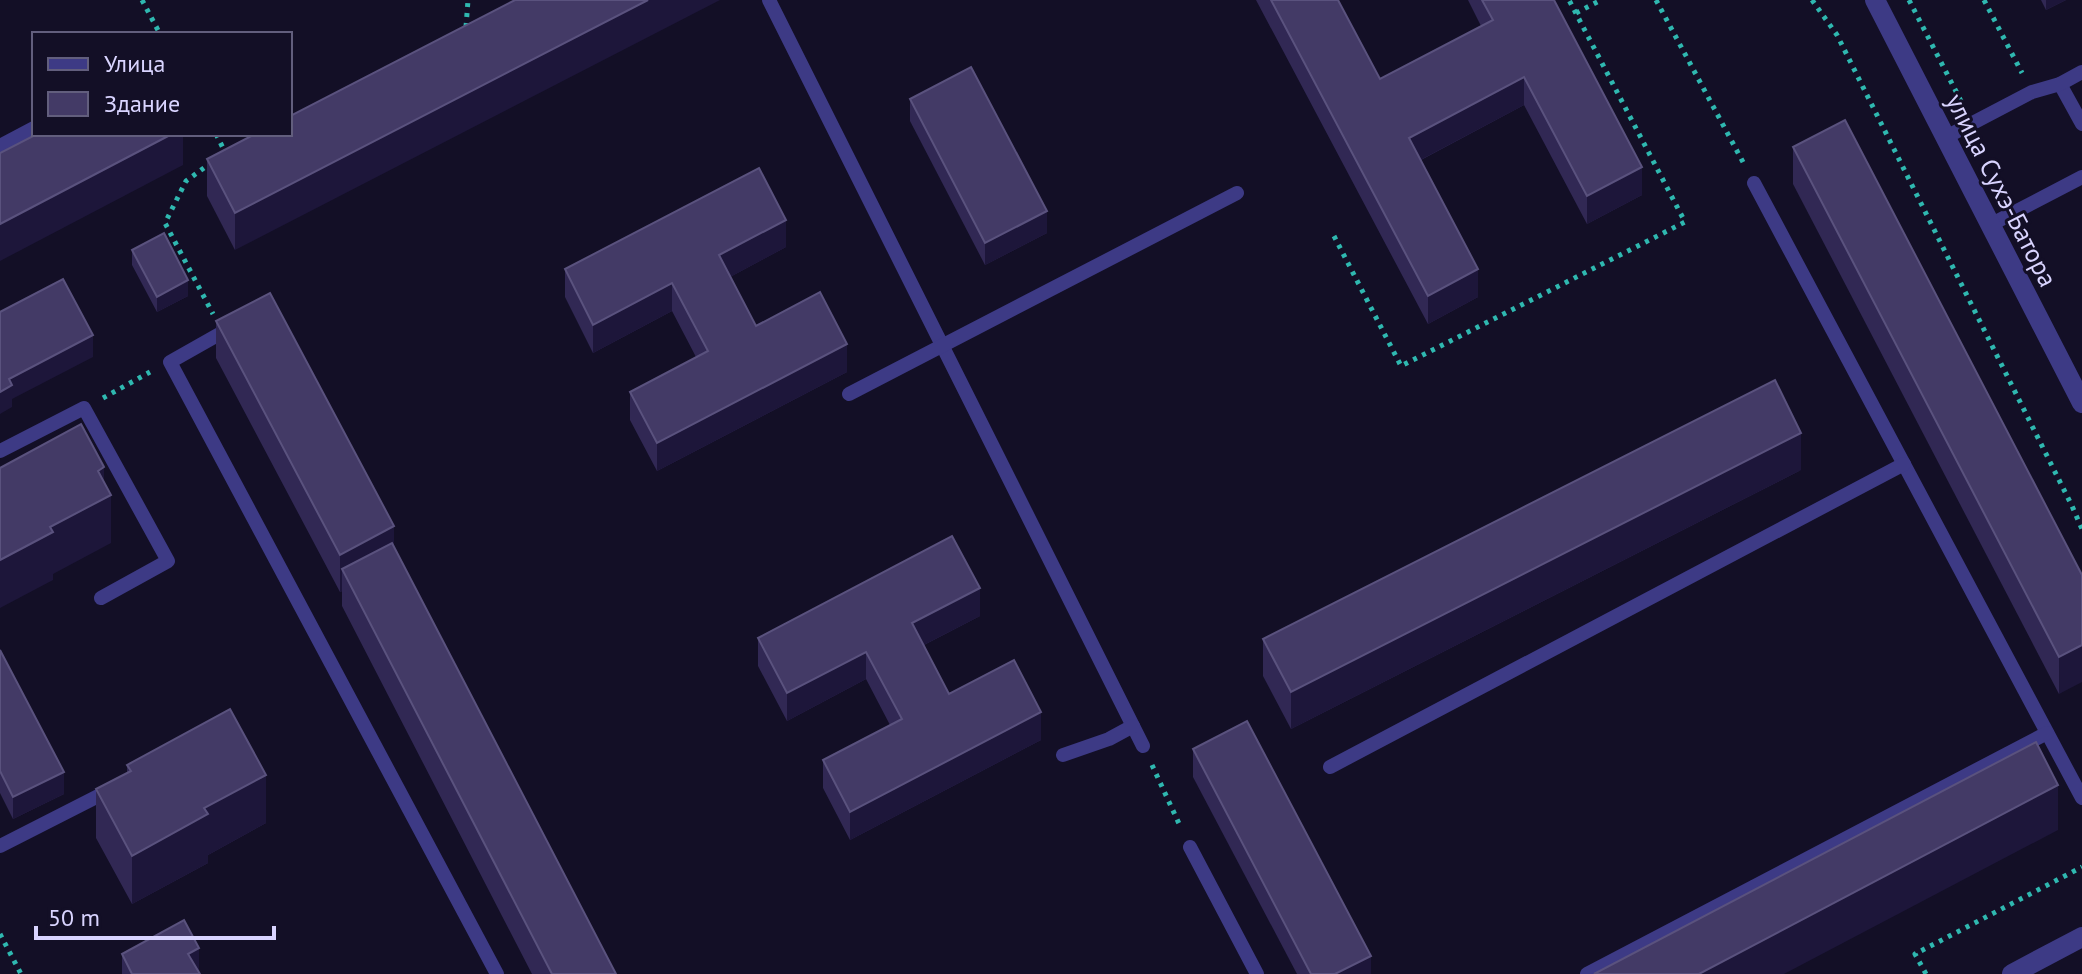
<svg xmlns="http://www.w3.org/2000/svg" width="2082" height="974" viewBox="0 0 2082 974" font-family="'PT Sans',sans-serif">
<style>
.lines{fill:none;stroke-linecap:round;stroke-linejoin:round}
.path{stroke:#2fb8b0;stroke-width:5;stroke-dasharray:4 6;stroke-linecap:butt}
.service{stroke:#3d3a85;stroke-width:14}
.minor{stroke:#3d3a85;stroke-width:20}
.wall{fill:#312854}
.shaded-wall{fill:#1d163a}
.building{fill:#433a66;stroke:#5a527e;stroke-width:2}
.labels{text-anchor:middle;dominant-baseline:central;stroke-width:6;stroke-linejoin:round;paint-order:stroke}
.street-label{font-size:26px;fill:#d9d4ff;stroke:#130f26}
</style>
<rect width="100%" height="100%" fill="#130f26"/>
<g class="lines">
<g class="path">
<polyline points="142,0 160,34"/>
<polyline points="1656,0 1744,164"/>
<polyline points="1812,0 1837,35 2072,506 2082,529"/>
<polyline points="1909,0 1963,105"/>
<polyline points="1984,0 2022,73"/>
<polyline points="1576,13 1601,0"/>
<polyline points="466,27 468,0"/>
<polyline points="216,134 225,152 223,153"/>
<polyline points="212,162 186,181 165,223 213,314"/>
<polyline points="1334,236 1401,366 1685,222 1569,0"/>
<polyline points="103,398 150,372"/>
<polyline points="1152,765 1181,828"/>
<polyline points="0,934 21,974"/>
<polyline points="1926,974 1915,954 2082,867"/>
</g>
<g class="service">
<polyline points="769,0 1143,746"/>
<polyline points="2060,84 2082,124"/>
<polyline points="1946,137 2032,92 2060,84 2082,72"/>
<polyline points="0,146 34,128"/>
<polyline points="1754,183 2082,798"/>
<polyline points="1990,225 2082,177"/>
<polyline points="223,332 170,362 497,974"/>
<polyline points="849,394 1237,193"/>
<polyline points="0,451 84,408 168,561 101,598"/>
<polyline points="1063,755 1109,739 1133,726"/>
<polyline points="1330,767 1904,464"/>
<polyline points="0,846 114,788"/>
<polyline points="1190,847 1257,974"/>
<polyline points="1587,974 2047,733"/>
</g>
<g class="minor">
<polyline points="1875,0 2082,403"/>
<polyline points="2012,974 2082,937"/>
</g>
</g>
<g class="wall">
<polygon points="1256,0 1338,0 1380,79 1481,26 1468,0 1554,0 1642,195 1587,224 1524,105 1421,160 1478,297 1428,324"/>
<polygon points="2041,0 2066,0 2046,10"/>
<polygon points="910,99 1047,233 985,265 910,121"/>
<polygon points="255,134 235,250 207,196 207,159"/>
<polygon points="1793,147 2082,575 2059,694 1793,184"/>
<polygon points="786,247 730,277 756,326 847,372 657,471 630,420 630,392 696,357 672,311 593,353 565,297 565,269"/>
<polygon points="132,250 188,296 157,312 132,265"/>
<polygon points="216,321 394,547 616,974 532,974 342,606 342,591 340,592 216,358"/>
<polygon points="1801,470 1291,729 1263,676 1263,639"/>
<polygon points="980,616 924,645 949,694 1041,740 850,840 823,788 823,760 890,725 866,679 787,721 758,666 758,638"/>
<polygon points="0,650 64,794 13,819 0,793"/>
<polygon points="1193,749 1371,974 1297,974 1193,777"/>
<polygon points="127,765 266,823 208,855 208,863 132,904 96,838 96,789 127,773"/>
<polygon points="122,954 199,970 198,970 200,974 122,974"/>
</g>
<g class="shaded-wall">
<polygon points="648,0 720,0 235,250 235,213"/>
<polygon points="2046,0 2066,0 2046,10"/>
<polygon points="1524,77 1524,105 1409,166 1409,138"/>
<polygon points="172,134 183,134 183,165 0,261 0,224"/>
<polygon points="1642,167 1642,195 1587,224 1587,196"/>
<polygon points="1047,211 1047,233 985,265 985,243"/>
<polygon points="786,220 786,247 719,283 719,255"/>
<polygon points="1478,269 1478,297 1428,324 1428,296"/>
<polygon points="188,280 188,296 157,312 157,297"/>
<polygon points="672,283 672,311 593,353 593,325"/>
<polygon points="93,335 93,357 12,399 12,407 0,414 0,392 9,379"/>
<polygon points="847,344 847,372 657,471 657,443"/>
<polygon points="1801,433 1801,470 1291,729 1291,692"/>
<polygon points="104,467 104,498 111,495 111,543 53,574 53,580 0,608 0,560 50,527 98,471"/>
<polygon points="394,526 394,563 342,569 342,591 340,592 340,555"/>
<polygon points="980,588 980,616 912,651 912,623"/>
<polygon points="2082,645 2082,682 2059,694 2059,657"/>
<polygon points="866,652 866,679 787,721 787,693"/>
<polygon points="1041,712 1041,740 850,840 850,812"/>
<polygon points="64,772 64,794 13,819 13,797"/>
<polygon points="266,775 266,823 208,855 208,863 132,904 132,856 204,808"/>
<polygon points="2058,785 2058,830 1784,974 1699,974"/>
<polygon points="199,948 199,970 191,974 188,954"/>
<polygon points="1371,956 1371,974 1335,974"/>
</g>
<g class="building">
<polygon points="515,0 648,0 235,213 207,159 255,134 290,134 290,116"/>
<polygon points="1271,0 1338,0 1380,79 1493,20 1482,0 1554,0 1642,167 1587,196 1524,77 1409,138 1478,269 1428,296"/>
<polygon points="971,67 1047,211 985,243 910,99"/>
<polygon points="1845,120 2082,575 2082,645 2059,657 1793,147"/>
<polygon points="37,134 172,134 0,224 0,153"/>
<polygon points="759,168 786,220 719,255 756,326 820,292 847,344 657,443 630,392 708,351 672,283 593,325 565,269"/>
<polygon points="164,233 188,280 157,297 132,250"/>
<polygon points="63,279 93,335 9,379 12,385 0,392 0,312"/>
<polygon points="270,293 394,526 340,555 216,321"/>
<polygon points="1775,380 1801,433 1291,692 1263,639"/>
<polygon points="81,424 104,467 98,471 111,495 50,527 53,532 0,560 0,468"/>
<polygon points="952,536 980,588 912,623 949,694 1014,660 1041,712 850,812 823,760 902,719 866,652 787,693 758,638"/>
<polygon points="392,543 616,974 552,974 342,569"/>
<polygon points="0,650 64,772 13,797 0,771"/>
<polygon points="230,709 266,775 204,808 208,814 132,856 96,789 131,771 127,765"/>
<polygon points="1247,721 1371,956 1335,974 1311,974 1193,749"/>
<polygon points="2036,742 2058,785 1699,974 1594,974"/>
<polygon points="184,920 199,948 188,954 200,974 132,974 122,954"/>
</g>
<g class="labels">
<g class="street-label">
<text transform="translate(2002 190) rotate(63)">улица Сухэ-Батора</text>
</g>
</g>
<rect x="32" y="32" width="260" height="104" fill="#130f26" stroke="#625e7d" stroke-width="2"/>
<rect x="48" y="58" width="40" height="12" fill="#3d3a85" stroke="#625e7d" stroke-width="2"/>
<text x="104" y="72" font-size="24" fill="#d9d4ff">Улица</text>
<rect x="48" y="92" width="40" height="24" fill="#433a66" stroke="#625e7d" stroke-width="2"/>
<text x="104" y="112" font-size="24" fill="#d9d4ff">Здание</text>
<path d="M36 926v12h238v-12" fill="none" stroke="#d9d4ff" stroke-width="4"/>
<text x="48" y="926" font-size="24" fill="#d9d4ff" stroke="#130f26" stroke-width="6" paint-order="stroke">50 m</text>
</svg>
